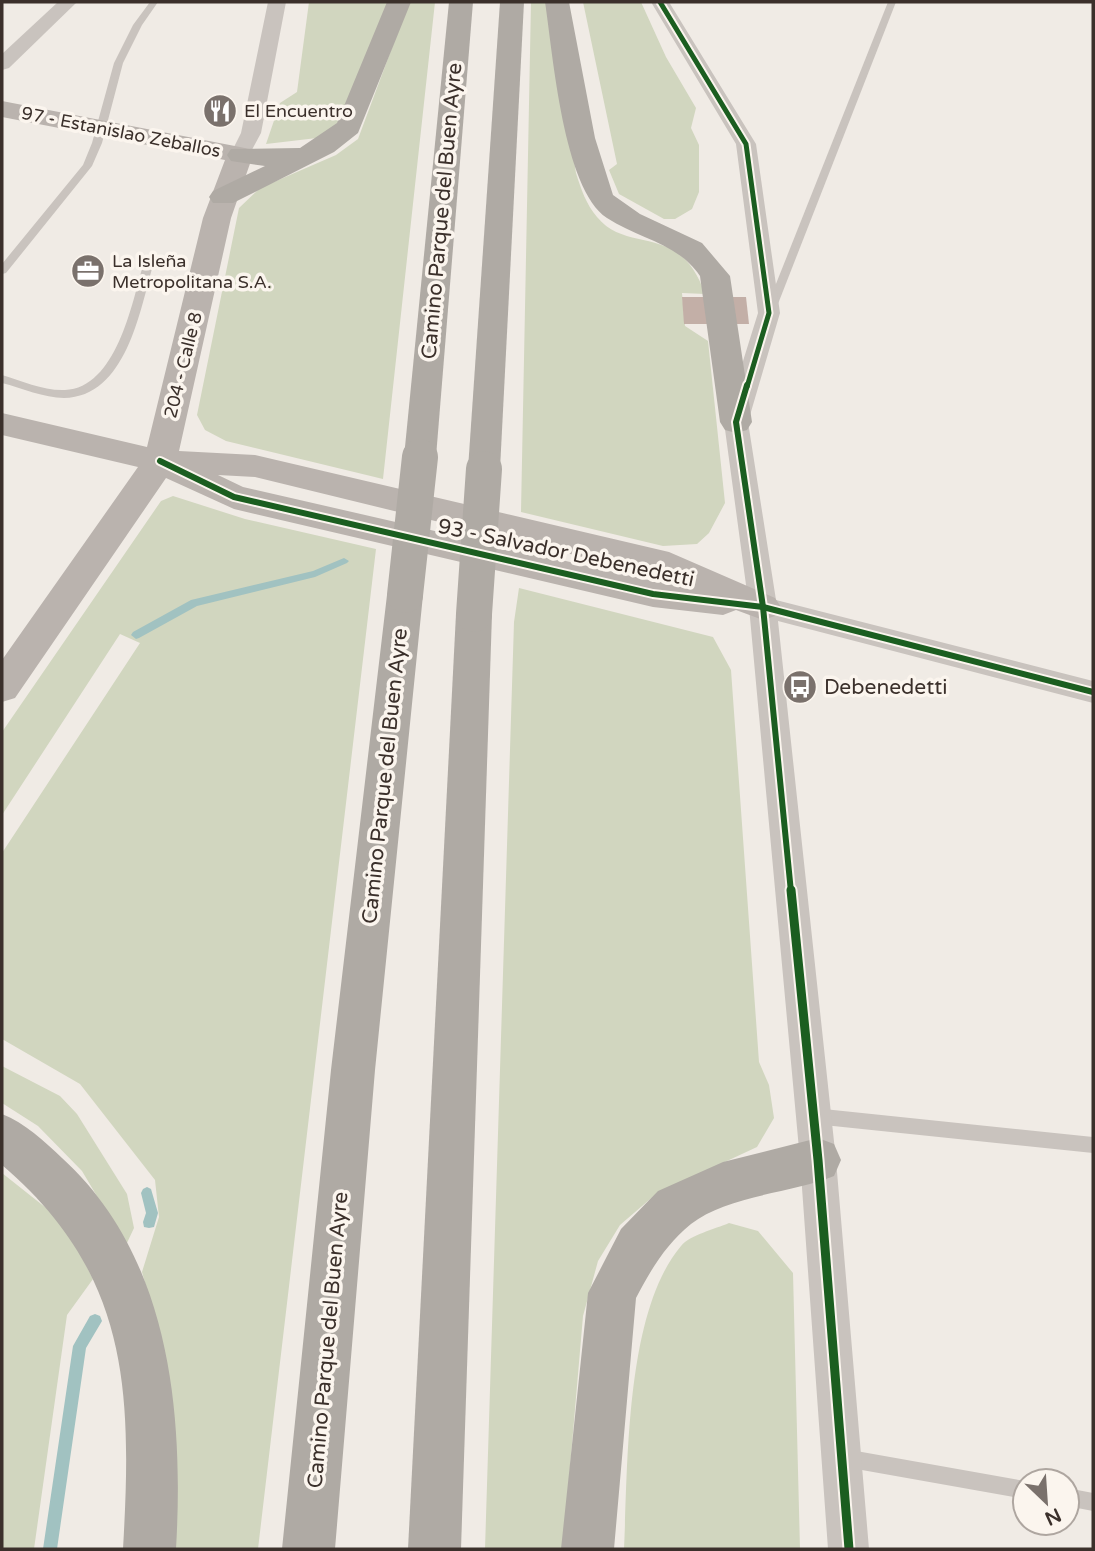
<svg xmlns="http://www.w3.org/2000/svg" width="1095" height="1551" viewBox="0 0 1095 1551" font-family="'Varela Round',sans-serif">
<style>
.green{fill:#d1d6bf}
.lines{fill:none;stroke-linecap:round;stroke-linejoin:round}
.stream{fill:#a1c2c1;fill-rule:evenodd}
.building{fill:#c3afa7}
.lane{fill:#c9c3be;fill-rule:evenodd}
.street{fill:#c9c3be;fill-rule:evenodd}
.secondary{fill:#bab3ae;fill-rule:evenodd}
.highway{fill:#afaaa4;fill-rule:evenodd}
.highway-bridge{stroke:#afaaa4;stroke-width:36}
.cycleway-far2-casing{stroke:#fbf5ee;stroke-width:9}
.cycleway-far1-casing{stroke:#fbf5ee;stroke-width:10}
.cycleway-casing{stroke:#fbf5ee;stroke-width:13}
.cycleway-far2{stroke:#1b5e20;stroke-width:5}
.cycleway-far1{stroke:#1b5e20;stroke-width:6}
.cycleway{stroke:#1b5e20;stroke-width:9}
.labels{text-anchor:middle;dominant-baseline:central;stroke-width:7;stroke-linejoin:round;paint-order:stroke}
.far-poi-label{font-size:18px;fill:#3b302b;stroke:#fbf5ee;text-anchor:start}
.far-street-label{font-size:18px;fill:#3b302b;stroke:#fbf5ee}
.street-label{font-size:21px;fill:#3b302b;stroke:#fbf5ee}
.poi-label{font-size:21px;fill:#3b302b;stroke:#fbf5ee;text-anchor:start}
</style>
<rect width="100%" height="100%" fill="#f0ebe5"/>
<g class="green">
<polygon points="309,2 392,2 348,117 317,138 266,144 280,103 297,92"/>
<polygon points="409,2 435,2 383,479 226,441 205,430 197,415 239,208 260,188 336,155 358,139"/>
<path d="M531 2H548L576 173C581 189 586 204 597 217 628 255 680 221 705 294L682 293 685 326 708 341 725 503 709 533 697 544 663 546 521 512Z"/>
<polygon points="583,2 641,2 666,57 696,108 691,128 699,145 699,192 692,209 675,219 664,219 619,194 609,170 617,164"/>
<polygon points="173,496 245,519 376,549 258,1549 168,1549 170,1510 149,1297 142,1272 159,1217 155,1180 80,1084 2,1039 2,853 140,643 120,634 2,815 2,732 161,501"/>
<polygon points="519,588 713,637 731,670 759,1062 769,1085 774,1118 757,1147 656,1194 620,1225 598,1261 583,1316 563,1549 485,1549 514,622"/>
<polygon points="2,1066 60,1096 77,1114 127,1194 134,1228 126,1245 82,1171 38,1126 2,1103"/>
<polygon points="2,1173 65,1223 93,1279 67,1315 34,1549 2,1549"/>
<path d="M729 1223 758 1231 793 1273 800 1549H624C628 1465 625 1312 681 1246 690 1235 715 1229 729 1223Z"/>
</g>
<g class="lines">
<g class="stream">
<polygon points="344,558 349,561 347,563 315,577 197,606 139,638 136,639 131,635 133,632 191,600 313,571"/>
<polygon points="147,1187 151,1189 158,1213 154,1227 149,1228 144,1227 143,1222 146,1213 141,1193 143,1189"/>
<polygon points="95,1314 100,1316 102,1321 86,1348 57,1549 43,1549 73,1346 90,1316"/>
</g>
</g>
<polygon class="building" points="682,297 746,297 749,324 684,324"/>
<g class="lines">
<g class="lane">
<polygon points="150,2 158,2 142,25 123,63 102,143 92,166 6,273 2,274 2,264 83,165 92,143 114,63 133,25"/>
<polygon points="888,2 896,2 776,309 775,311 767,311 766,309"/>
<path d="M148 262 153 265C140 311 126 397 64 398 44 398 22 388 2 383V375C22 381 44 391 65 390 116 388 132 304 143 265Z"/>
<polygon points="814,1108 1093,1137 1093,1153 814,1124 808,1122 806,1116 808,1110"/>
<polygon points="845,1449 1025,1481 1025,1499 845,1467 838,1465 836,1458 838,1451"/>
<polygon points="1067,1488 1093,1493 1093,1511 1067,1506"/>
</g>
<g class="street">
<polygon points="58,2 77,2 9,68 2,70 2,54"/>
<polygon points="268,2 286,2 261,133 247,159 240,161 230,155 241,133"/>
<polygon points="651,2 669,2 756,144 780,313 748,422 776,600 1093,681 1093,703 778,621 836,1160 869,1549 828,1549 800,1160 749,607 724,422 758,313 736,144"/>
</g>
<path class="secondary" d="M2 101 240 147 249 149 253 155 231 218 179 451 255 455 669 552 775 598 781 607 775 616 763 620 736 610 723 615 653 607 234 509 166 478 15 698 2 702V660L138 467 2 435V413L147 447 203 218 225 160 2 117ZM218 475 255 477 660 576 679 584 653 581 243 487Z"/>
<g class="highway">
<polygon points="387,2 411,2 358,133 334,152 233,203 213,203 209,197 213,191 265,166 231,161 227,155 231,149 300,148 337,123"/>
<polygon points="449,2 473,2 436,457 431,465 420,468 409,465 404,457"/>
<polygon points="500,2 524,2 500,469 496,477 484,480 472,477 468,469"/>
<path d="M545 2H569L595 138 613 195 640 214 702 243 730 276 752 422 747 430 736 433 725 430 720 422 700 276C678 243 639 239 607 218 563 189 553 54 545 2Z"/>
<polygon points="405,582 417,586 423,595 375,1070 335,1549 282,1549 331,1070 387,595 393,586"/>
<polygon points="474,601 487,605 492,614 461,1549 408,1549 456,614 461,605"/>
<path d="M2 1114C25 1123 44 1141 62 1158 170 1256 184 1412 176 1549H123C132 1392 130 1274 2 1165Z"/>
<path d="M818 1138 834 1144 841 1160 834 1176C792 1193 726 1196 691 1224 666 1244 650 1271 636 1298L614 1549H561L588 1293 621 1229 658 1191 723 1162Z"/>
</g>
<g class="highway-bridge">
<polyline points="405,595 420,457"/>
<polyline points="474,614 484,469"/>
</g>
<g class="cycleway-far2-casing">
<polyline id="cycleway-far2" points="660,2 746,144 769,313 747,387"/>
</g>
<g class="cycleway-far1-casing">
<g id="cycleway-far1">
<polyline points="747,385 736,422 763,607 791,892"/>
<polyline points="160,461 234,497 653,594 763,607 1093,692"/>
</g>
</g>
<g class="cycleway-casing">
<polyline id="cycleway" points="791,890 818,1160 849,1549"/>
</g>
<use href="#cycleway-far2" class="cycleway-far2"/>
<use href="#cycleway-far1" class="cycleway-far1"/>
<use href="#cycleway" class="cycleway"/>
</g>
<defs>
<g id="restaurant-disc" transform="scale(1.75)"><circle r="9.5" fill="#7a716c" stroke="#fbf5ee"/><path d="M-5-6h1v4h1v-4h1v4h1v-4h1v5L-1.5 .5V6h-2V.5L-5-1ZM5-6V6H3V1.5H1.5Q1.5-4 5-6Z" fill="#fff"/></g>
<g id="office-disc" transform="scale(1.75)"><circle r="9.5" fill="#7a716c" stroke="#fbf5ee"/><path d="M-6-3h4V-5.5h4V-3h4V5H-6ZM-1-4.5V-3h2v-1.5ZM-6 0V1H6V0Z" fill="#fff"/></g>
<g id="bus-disc" transform="scale(1.75)"><circle r="9.5" fill="#7a716c" stroke="#fbf5ee"/><path d="M-5-6H5V4H4V6H2V4H-2V6H-4V4H-5ZM-3.5-4V0h7V-4ZM-3.5 1.2v1.5H-2V1.2ZM2 1.2v1.5H3.5V1.2Z" fill="#fff"/></g>
</defs>
<g fill-rule="evenodd">
<use href="#restaurant-disc" x="220" y="111"/>
<use href="#office-disc" x="88" y="271"/>
<use href="#bus-disc" x="800" y="687"/>
</g>
<g class="labels">
<g class="far-poi-label">
<text x="244" y="111">El Encuentro</text>
<text x="112" y="261">La Isleña<tspan x="112" dy="21">Metropolitana S.A.</tspan></text>
</g>
<g class="far-street-label">
<text transform="translate(121 132) rotate(11)">97 - Estanislao Zeballos</text>
<text transform="translate(183 365) rotate(-76)">204 - Calle 8</text>
</g>
<g class="street-label">
<text transform="translate(442 211) rotate(-85)">Camino Parque del Buen Ayre</text>
<text transform="translate(566 553) rotate(12)">93 - Salvador Debenedetti</text>
<text transform="translate(385 776) rotate(-84)">Camino Parque del Buen Ayre</text>
<text transform="translate(328 1340) rotate(-85)">Camino Parque del Buen Ayre</text>
</g>
<g class="poi-label">
<text x="824" y="687">Debenedetti</text>
</g>
</g>
<rect width="1095" height="1551" fill="none" stroke="#3b302b" stroke-width="7"/>
<g transform="translate(1046 1502) rotate(155)"><circle r="33" fill="#fbf5ee" stroke="#aea6a0" stroke-width="2"/>
<path d="M0-5L12 26L0 18L-12 26Z" fill="#7a716c"/>
<text y="-10" font-size="19" font-weight="bold" text-anchor="middle" fill="#3b302b">N</text>
</g>
</svg>
